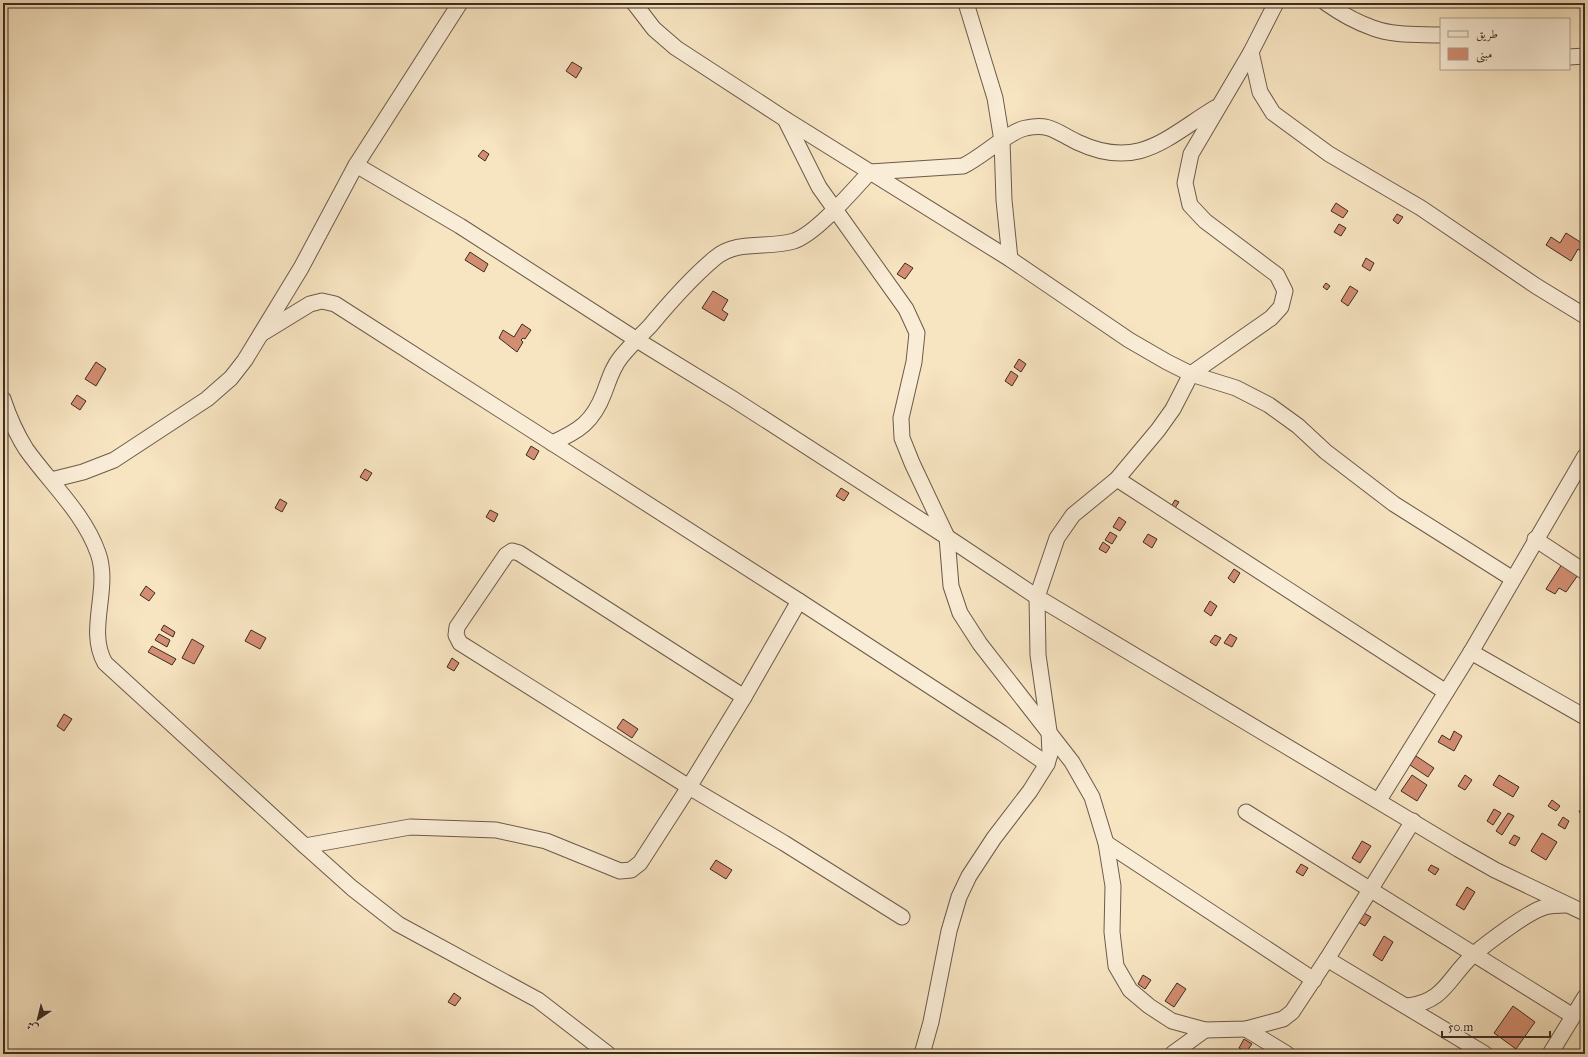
<svg xmlns="http://www.w3.org/2000/svg" width="1588" height="1057" viewBox="0 0 1588 1057" font-family="'IM FELL Great Primer',Amiri,serif">
<style>
.building{fill:#d38d72;stroke:#3d2c23}
.lines{fill:none;stroke-linecap:round;stroke-linejoin:round}
.minor-casing{stroke:#6c5a4a;stroke-width:17}
.minor{stroke:#faedd7;stroke-width:15}
</style>
<rect width="100%" height="100%" fill="#f7e4c1"/>
<filter id="stains"><feTurbulence type="fractalNoise" baseFrequency=".005" numOctaves="4"/><feColorMatrix values="0 0 0 0 .2 0 0 0 0 .09 0 0 0 0 .02 0 0 0 .5 -.17"/></filter>
<radialGradient id="worn" r=".72"><stop offset=".6" stop-color="#630" stop-opacity="0"/><stop offset="1" stop-color="#630" stop-opacity=".3"/></radialGradient>
<g class="building">
<polygon points="572,62 582,68 576,78 566,71"/>
<polygon points="483,150 489,154 485,161 478,156"/>
<polygon points="1336,203 1348,211 1343,218 1331,211"/>
<polygon points="1397,214 1403,217 1398,224 1393,220"/>
<polygon points="1339,224 1346,228 1341,236 1334,232"/>
<polygon points="1566,233 1585,245 1582,252 1578,249 1571,261 1546,245 1551,237 1560,243"/>
<polygon points="470,252 488,264 484,272 465,260"/>
<polygon points="1366,258 1374,263 1370,271 1362,266"/>
<polygon points="905,263 913,268 905,279 897,274"/>
<polygon points="1326,283 1330,286 1327,290 1323,287"/>
<polygon points="1350,286 1358,291 1348,306 1341,301"/>
<polygon points="713,291 728,300 722,310 728,314 724,321 702,308"/>
<polygon points="522,324 531,330 525,339 523,338 521,340 523,342 517,352 499,338 503,330 514,337"/>
<polygon points="1019,359 1026,364 1021,372 1014,367"/>
<polygon points="96,362 106,369 96,386 85,379"/>
<polygon points="1011,371 1018,376 1012,386 1005,381"/>
<polygon points="77,395 86,401 80,410 71,404"/>
<polygon points="531,446 539,451 534,460 526,455"/>
<polygon points="365,469 372,473 367,481 360,477"/>
<polygon points="841,488 849,493 844,501 836,496"/>
<polygon points="280,499 287,503 282,512 275,508"/>
<polygon points="1175,500 1179,502 1175,508 1172,505"/>
<polygon points="490,510 498,514 494,522 486,517"/>
<polygon points="1119,517 1126,522 1120,531 1113,527"/>
<polygon points="1110,532 1117,536 1112,544 1105,540"/>
<polygon points="1148,534 1157,539 1152,548 1143,542"/>
<polygon points="1103,542 1110,547 1106,553 1099,549"/>
<polygon points="1562,564 1578,575 1566,592 1559,588 1555,594 1546,589"/>
<polygon points="1234,569 1240,573 1234,583 1228,578"/>
<polygon points="146,586 155,593 149,601 140,595"/>
<polygon points="1210,601 1217,606 1211,616 1204,611"/>
<polygon points="164,625 175,632 173,637 161,630"/>
<polygon points="251,630 266,638 260,649 245,641"/>
<polygon points="159,634 170,640 167,647 155,640"/>
<polygon points="1230,634 1237,638 1232,647 1224,643"/>
<polygon points="1215,635 1221,638 1216,646 1210,642"/>
<polygon points="192,639 204,646 194,664 182,658"/>
<polygon points="152,646 176,659 172,665 148,652"/>
<polygon points="452,658 459,663 454,671 447,667"/>
<polygon points="64,714 72,719 64,731 57,726"/>
<polygon points="623,719 638,729 632,738 617,728"/>
<polygon points="1454,731 1462,736 1454,751 1438,742 1442,735 1450,740"/>
<polygon points="1416,756 1434,768 1428,777 1410,765"/>
<polygon points="1412,775 1427,785 1417,801 1401,791"/>
<polygon points="1465,775 1472,780 1465,790 1458,786"/>
<polygon points="1499,775 1519,787 1513,797 1493,785"/>
<polygon points="1552,800 1560,806 1556,811 1548,806"/>
<polygon points="1582,807 1585,808 1585,815 1579,812"/>
<polygon points="1494,809 1501,813 1493,825 1487,821"/>
<polygon points="1508,813 1514,816 1502,835 1496,831"/>
<polygon points="1563,817 1569,821 1565,829 1558,825"/>
<polygon points="1542,833 1557,842 1546,860 1531,851"/>
<polygon points="1514,835 1520,838 1515,846 1509,843"/>
<polygon points="1362,841 1371,846 1360,863 1352,858"/>
<polygon points="716,860 732,870 726,879 710,869"/>
<polygon points="1301,864 1308,868 1303,876 1296,872"/>
<polygon points="1431,865 1439,869 1435,875 1428,870"/>
<polygon points="1467,887 1475,892 1464,910 1456,905"/>
<polygon points="1362,912 1371,917 1365,926 1356,921"/>
<polygon points="1384,936 1393,942 1382,961 1373,955"/>
<polygon points="1143,975 1151,980 1145,989 1138,984"/>
<polygon points="1177,983 1186,989 1174,1007 1165,1001"/>
<polygon points="454,993 461,998 455,1006 448,1002"/>
<polygon points="1513,1006 1535,1022 1516,1049 1494,1033"/>
<polygon points="1244,1039 1252,1044 1246,1052 1239,1048"/>
</g>
<g class="lines">
<g class="minor-casing">
<g id="minor">
<polyline points="634,3 654,29 676,48 785,119 1010,259 1129,340 1167,362 1191,374 1236,388 1269,405 1298,426 1326,452 1394,504 1513,579"/>
<polyline points="966,3 995,98 1002,141 1004,200 1010,259"/>
<path d="M1326 3C1340 13 1356 22 1373 28 1394 36 1419 34 1441 35"/>
<polyline points="1251,52 1260,92 1273,113 1329,154 1421,208 1536,286 1585,316"/>
<polyline points="1569,57 1585,56"/>
<polyline points="785,119 819,187 906,309 917,333 914,362 901,418 902,438 912,463 947,537 951,586 960,613 980,644 1072,762 1092,797 1106,843 1113,886 1112,932 1116,966 1130,990 1149,1006 1172,1021 1205,1030 1246,1029 1283,1019 1292,1012 1327,959 1485,1054"/>
<polyline points="356,165 460,226 637,340 733,399 947,537 1037,597 1458,849 1495,870 1585,913"/>
<polyline points="261,334 310,304 322,301 335,304 799,601 1002,733 1047,764"/>
<path d="M3 399C9 417 16 433 26 449 50 483 84 513 98 553 111 589 86 630 105 663L305 846 410 827 496 830 546 841 620 871 631 870 640 863 689 787 744 697"/>
<path d="M552 443C579 431 593 422 604 393 609 380 612 368 621 357 630 346 640 336 650 326 670 302 691 278 715 258 737 239 768 249 794 241 817 233 852 191 870 172L963 166C982 157 1009 131 1026 128 1051 123 1056 132 1077 142 1138 171 1166 138 1215 108"/>
<polyline points="1117,479 1446,692"/>
<polyline points="51,480 83,472 114,460 207,399 231,378 245,360 301,268 356,165 460,3"/>
<polyline points="1535,539 1585,572"/>
<polyline points="799,601 744,697 519,553 512,551 506,555 457,627 456,635 460,643 689,787 784,843 902,917"/>
<polyline points="1471,652 1585,717"/>
<polyline points="1379,800 1471,652 1585,456"/>
<polyline points="1246,812 1573,1016"/>
<polyline points="1106,843 1314,980"/>
<polyline points="305,846 352,888 398,924 538,1000 608,1054"/>
<polyline points="1327,959 1413,821"/>
<path d="M1408 1006C1445 1001 1448 978 1473 955 1487 943 1529 911 1545 907 1551 905 1559 905 1566 905"/>
<polyline points="1246,1029 1287,1054"/>
<polyline points="922,1054 931,1022 949,931 959,897 969,876 994,838 1030,791 1047,764 1050,754 1049,731 1038,655 1037,597 1057,538 1073,515 1117,479 1158,430 1173,409 1191,374 1271,318 1281,307 1285,291 1277,275 1205,221 1190,205 1185,183 1191,154 1251,52 1276,3"/>
<polyline points="1172,1054 1205,1030"/>
<polyline points="1550,1054 1585,997"/>
</g>
</g>
<use href="#minor" class="minor"/>
</g>
<rect width="1588" height="1057" fill="none" stroke="#f7e4c1" stroke-width="16"/>
<rect x="4" y="4" width="1580" height="1049" fill="none" stroke="#3d2c23" stroke-width="2"/>
<rect x="8" y="8" width="1572" height="1041" fill="none" stroke="#3d2c23"/>
<rect x="1440" y="18" width="130" height="52" fill="#faedd7" stroke="#aea08f"/>
<rect x="1448" y="31" width="20" height="6" fill="#faedd7" stroke="#aea08f"/>
<text x="1476" y="38" font-size="12" fill="#3d2c23">طريق</text>
<rect x="1448" y="48" width="20" height="12" fill="#d38d72" stroke="#aea08f"/>
<text x="1476" y="58" font-size="12" fill="#3d2c23">مبنى</text>
<g transform="translate(38 1019) rotate(215)" stroke="#faedd7" stroke-width="3" paint-order="stroke">
<path d="M0-3L7 15L0 10L-7 15Z" fill="#3d2c23"/>
<text y="-6" font-size="11" font-weight="bold" text-anchor="middle" fill="#3d2c23">ش</text>
</g>
<path d="M1442 1031v6h108v-6" fill="none" stroke="#3d2c23" stroke-width="2"/>
<text x="1448" y="1031" font-size="12" fill="#3d2c23" stroke="#faedd7" stroke-width="3" paint-order="stroke">50 m</text>
<rect width="100%" height="100%" filter="url(#stains)"/>
<rect width="100%" height="100%" fill="url(#worn)"/>
</svg>
